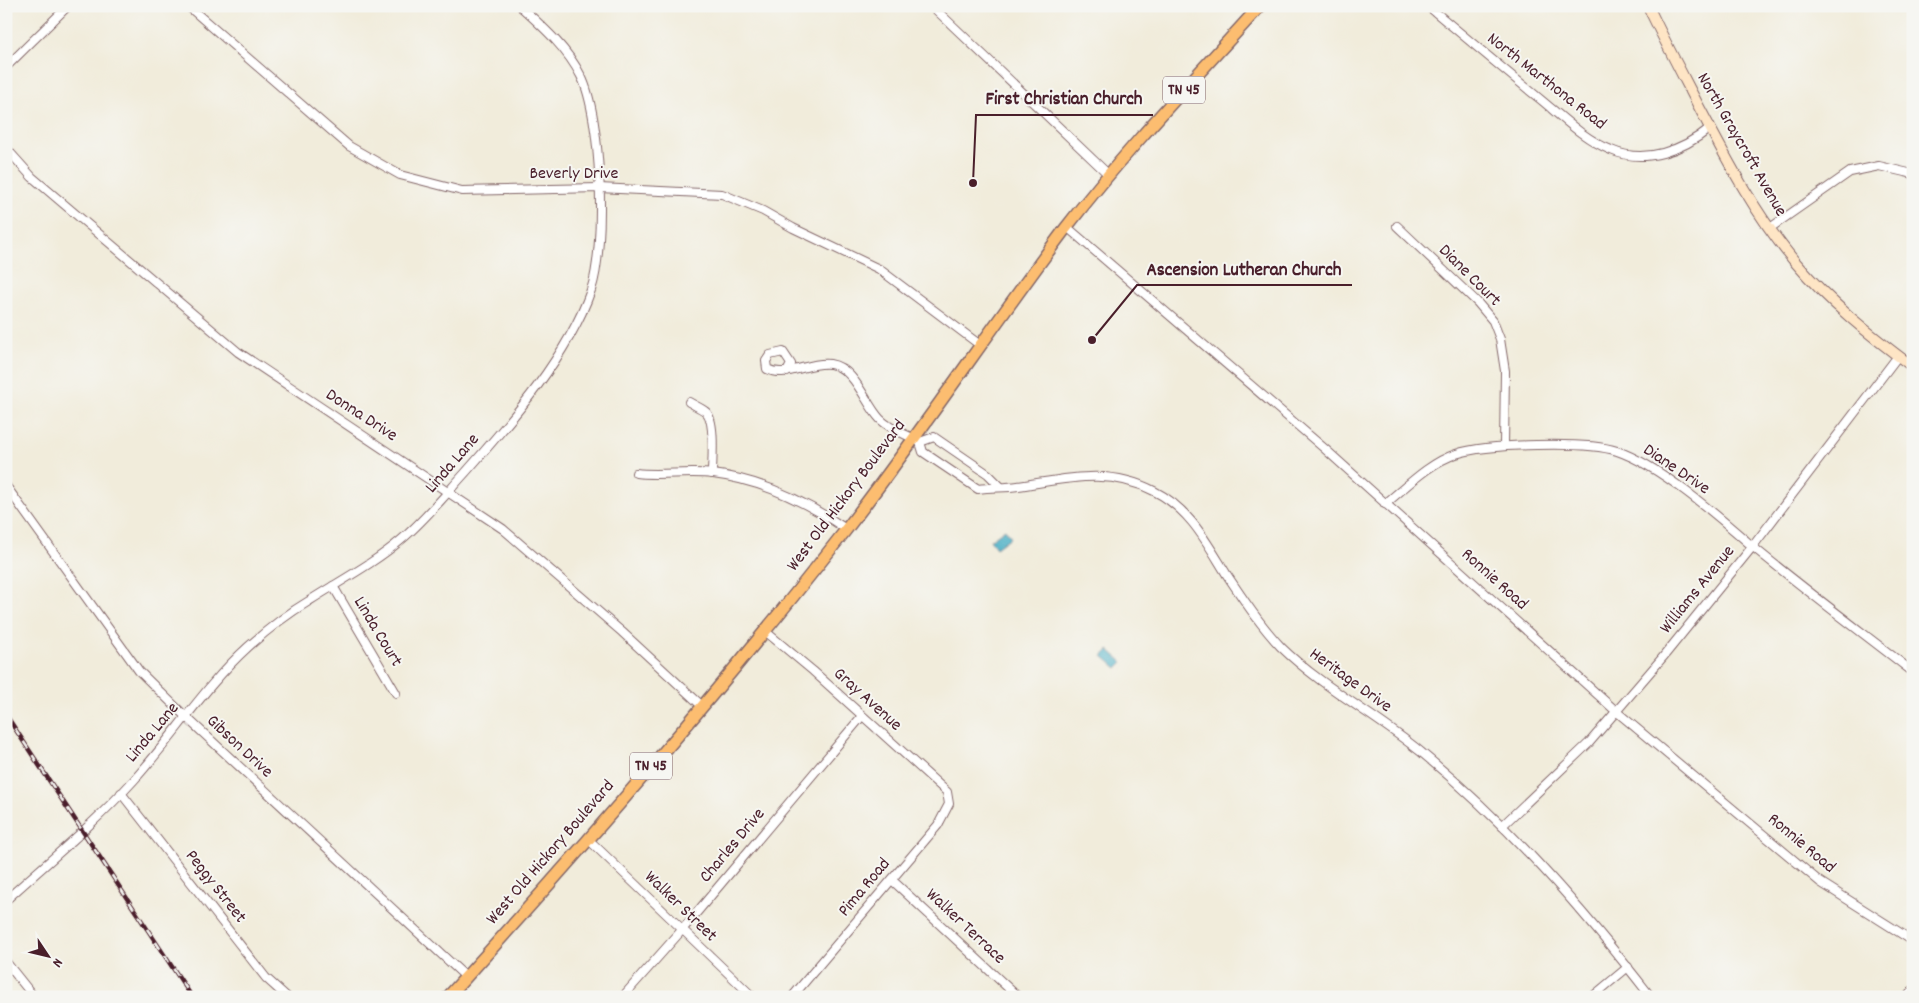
<svg xmlns="http://www.w3.org/2000/svg" width="1919" height="1003" viewBox="0 0 1919 1003" font-family="Dekko,sans-serif">
<style>
.water{fill:#43acc3;stroke:#466677}
.lines{fill:none;stroke-linecap:round;stroke-linejoin:round}
.street-casing{stroke:#846769;stroke-width:10}
.secondary-casing{stroke:#846769;stroke-width:12}
.primary-casing{stroke:#846769;stroke-width:14}
.street{stroke:#fff;stroke-width:8}
.secondary{stroke:#fee5c5;stroke-width:10}
.primary{stroke:#fcbd6f;stroke-width:11}
.rail-casing{stroke:#4a1f2b;stroke-width:4.5}
.rail{stroke:#f6f6f2;stroke-width:2.5;stroke-dasharray:8;stroke-linecap:butt}
.labels{text-anchor:middle;dominant-baseline:central;stroke-width:4;stroke-linejoin:round;paint-order:stroke}
.shield{fill:#f6f6f2;stroke:#7e6067;stroke-width:1}
.shield-label{font-size:16px;font-weight:bold;fill:#4a1f2b}
.street-label{font-size:18px;fill:#4a1f2b;stroke:#f6f6f2}
.leader{fill:none;stroke:#4a1f2b;stroke-width:2}
.callout-dot{fill:#4a1f2b;stroke:#f6f6f2;stroke-width:2}
.callout-label{font-size:19px;text-anchor:middle;font-weight:bold;fill:#4a1f2b;stroke:#f6f6f2;stroke-width:4;stroke-linejoin:round;paint-order:stroke}
</style>
<rect width="100%" height="100%" fill="#f6f6f2"/>
<filter id="ink" filterUnits="userSpaceOnUse"><feTurbulence type="fractalNoise" baseFrequency=".02" numOctaves="2"/><feDisplacementMap in="SourceGraphic" scale="10" xChannelSelector="R" yChannelSelector="G"/><feConvolveMatrix kernelMatrix="1 2 1 2 8 2 1 2 1" color-interpolation-filters="sRGB"/></filter>
<filter id="wash" filterUnits="userSpaceOnUse"><feTurbulence type="fractalNoise" baseFrequency=".0096" numOctaves="4" result="noise"/><feDisplacementMap in="SourceGraphic" scale="20" xChannelSelector="R" yChannelSelector="G"/><feGaussianBlur stdDeviation="1.12" result="paint"/><feColorMatrix in="noise" values="0 0 0 0 0 0 0 0 0 0 0 0 0 0 0 0 0 1.4 0 .05"/><feComposite in="paint" operator="in"/></filter>
<g filter="url(#wash)">
<rect width="100%" height="100%" fill="#f1ecdb"/>
<g class="water">
<polygon points="1005,529 1011,537 996,548 990,540"/>
<polygon points="1109,650 1123,662 1117,668 1103,656"/>
</g>
</g>
<g filter="url(#ink)">
<g class="lines">
<g class="street-casing">
<g id="street">
<polyline points="188,6 349,146 400,175 462,191 599,188 722,194 763,211 793,228 879,269 980,345"/>
<polyline points="932,6 1109,175"/>
<path d="M1428 6C1465 37 1502 68 1540 99 1562 117 1584 139 1611 150 1645 165 1683 150 1710 128"/>
<polyline points="6,67 68,6"/>
<polyline points="6,148 32,177 238,352 503,529 622,632 702,706"/>
<polyline points="1397,226 1477,302 1493,321 1500,339 1505,371 1504,446"/>
<polyline points="1067,227 1325,449 1617,712 1820,882 1913,941"/>
<polyline points="1770,228 1850,172 1879,166 1913,174"/>
<path d="M787 372 791 364 783 352 770 355 766 361 767 369C786 379 809 361 830 364 856 368 865 404 880 419 892 431 907 434 920 442L923 452 978 489C992 487 1005 488 1018 486 1067 479 1108 467 1154 491 1190 509 1207 543 1227 575 1243 599 1261 626 1281 647 1323 688 1376 715 1421 752 1508 824 1582 908 1651 997"/>
<path d="M689 402C694 405 701 408 706 412 716 421 712 461 712 474"/>
<polyline points="920,442 934,437 988,474 1000,486"/>
<path d="M636 473C661 476 687 471 713 474 762 480 805 501 846 529"/>
<polyline points="6,486 139,671 186,717 466,977"/>
<path d="M1385 504C1406 487 1429 463 1456 454 1486 444 1587 441 1617 451 1659 465 1718 516 1752 546 1804 589 1859 630 1913 672"/>
<polyline points="333,586 396,693"/>
<polyline points="765,631 813,671 947,792 949,804 938,825 792,997"/>
<polyline points="121,793 266,978 287,997"/>
<polyline points="1502,826 1589,743 1663,657 1753,546 1898,356"/>
<polyline points="588,839 753,997"/>
<polyline points="892,880 1018,997"/>
<path d="M6 900C49 861 95 823 134 780 173 737 205 686 248 647 267 630 287 614 309 601 340 581 373 564 401 540 425 520 445 495 466 472 512 420 568 356 591 290 606 247 602 117 581 76 567 48 543 27 520 6"/>
<polyline points="6,962 34,997"/>
<polyline points="626,993 682,930 862,716"/>
<polyline points="1592,997 1628,967"/>
<polyline points="1907,997 1913,990"/>
</g>
</g>
<g class="secondary-casing">
<path id="secondary" d="M1648 6C1664 40 1681 72 1698 105 1727 160 1756 216 1796 263 1830 303 1871 336 1913 367"/>
</g>
<g class="primary-casing">
<path id="primary" d="M448 997C585 846 720 691 845 531 921 433 990 329 1065 229 1125 151 1194 79 1260 6"/>
</g>
<use href="#street" class="street"/>
<use href="#secondary" class="secondary"/>
<use href="#primary" class="primary"/>
<g class="rail-casing">
<polyline id="rail" points="6,715 192,997"/>
</g>
<use href="#rail" class="rail"/>
</g>
</g>
<g class="labels">
<g class="shield">
<rect x="1163" y="76.5" width="42" height="27" rx="4"/>
<rect x="630" y="752.5" width="42" height="27" rx="4"/>
</g>
<g class="shield-label">
<text x="1184" y="90">TN 45</text>
<text x="651" y="766">TN 45</text>
</g>
<g class="street-label">
<text transform="translate(1546 82) rotate(38)">North Marthona Road</text>
<text transform="translate(1741 145) rotate(60)">North Graycroft Avenue</text>
<text x="574" y="174">Beverly Drive</text>
<text transform="translate(1469 276) rotate(45)">Diane Court</text>
<text transform="translate(361 416) rotate(33)">Donna Drive</text>
<text transform="translate(453 464) rotate(-49)">Linda Lane</text>
<text transform="translate(1676 470) rotate(34)">Diane Drive</text>
<text transform="translate(847 496) rotate(-53)">West Old Hickory Boulevard</text>
<text transform="translate(1494 580) rotate(42)">Ronnie Road</text>
<text transform="translate(1698 590) rotate(-51)">Williams Avenue</text>
<text transform="translate(377 632) rotate(59)">Linda Court</text>
<text transform="translate(1350 681) rotate(36)">Heritage Drive</text>
<text transform="translate(867 700) rotate(42)">Gray Avenue</text>
<text transform="translate(153 733) rotate(-50)">Linda Lane</text>
<text transform="translate(239 747) rotate(43)">Gibson Drive</text>
<text transform="translate(1801 844) rotate(40)">Ronnie Road</text>
<text transform="translate(733 846) rotate(-50)">Charles Drive</text>
<text transform="translate(551 853) rotate(-49)">West Old Hickory Boulevard</text>
<text transform="translate(215 887) rotate(52)">Peggy Street</text>
<text transform="translate(865 888) rotate(-50)">Pima Road</text>
<text transform="translate(680 907) rotate(44)">Walker Street</text>
<text transform="translate(965 927) rotate(43)">Walker Terrace</text>
</g>
</g>
<path class="leader" d="M973 183L976 115H1153M1092 340L1137 285H1352"/>
<g class="callout-dot">
<circle cx="973" cy="183" r="5"/>
<circle cx="1092" cy="340" r="5"/>
</g>
<g class="callout-label">
<text x="1064" y="104">First Christian Church</text>
<text x="1244" y="275">Ascension Lutheran Church</text>
</g>
<rect width="1919" height="1003" fill="none" stroke="#f6f6f2" stroke-width="25"/>
<g transform="translate(48 956) rotate(125)" stroke="#f6f6f2" stroke-width="4" paint-order="stroke">
<path d="M0-4L9 19L0 12L-9 19Z" fill="#4a1f2b"/>
<text y="-8" font-size="14" font-weight="bold" text-anchor="middle" fill="#4a1f2b">N</text>
</g>
</svg>
